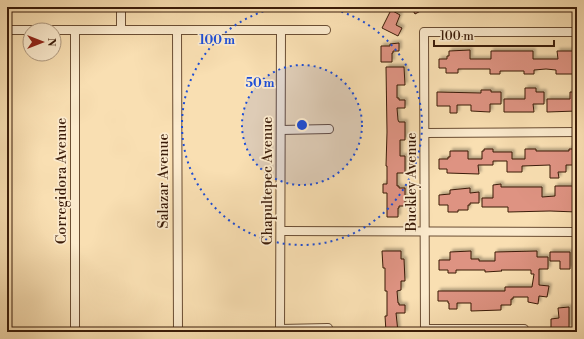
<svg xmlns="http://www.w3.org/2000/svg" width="584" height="339" viewBox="0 0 584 339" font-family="'Libre Bodoni',serif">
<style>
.building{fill:#de9382;stroke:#3b1c09;filter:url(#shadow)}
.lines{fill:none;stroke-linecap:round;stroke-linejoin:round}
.street-casing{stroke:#6a4d33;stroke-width:10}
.street{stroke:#fbeacd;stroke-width:8}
.ring{fill:none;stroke:#1d4ed8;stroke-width:2;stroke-dasharray:2 4}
.labels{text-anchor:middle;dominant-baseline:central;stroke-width:3.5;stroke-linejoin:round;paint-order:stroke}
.street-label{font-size:14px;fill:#3b1c09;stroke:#fbeacd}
.centre{fill:#1d4ed8;stroke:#fbeacd;stroke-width:2}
.ring-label{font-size:12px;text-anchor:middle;font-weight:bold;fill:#1d4ed8;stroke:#fbeacd;stroke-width:3.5;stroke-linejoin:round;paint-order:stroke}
</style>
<defs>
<filter id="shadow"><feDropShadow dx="2.5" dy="-2.5" stdDeviation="1" flood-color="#0004"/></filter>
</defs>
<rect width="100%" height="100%" fill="#f9dfb2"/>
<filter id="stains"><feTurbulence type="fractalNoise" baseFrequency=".005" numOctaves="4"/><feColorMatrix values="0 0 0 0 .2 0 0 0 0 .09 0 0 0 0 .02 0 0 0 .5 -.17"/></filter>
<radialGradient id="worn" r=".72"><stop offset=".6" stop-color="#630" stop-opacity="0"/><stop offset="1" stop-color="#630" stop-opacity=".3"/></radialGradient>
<g class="building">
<polygon points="411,7 428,7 415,14"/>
<polygon points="391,10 400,15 396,25 402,28 398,36 382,28"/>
<polygon points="399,43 399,51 393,51 393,53 392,53 392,62 381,62 381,46 390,46 390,44"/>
<polygon points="470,50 470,59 491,59 491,51 533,51 533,59 558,59 557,51 577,51 577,74 556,74 556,70 546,69 534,70 534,74 524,74 524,71 500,71 500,74 490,74 490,69 458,69 458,73 446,73 446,68 439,68 439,59 447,59 447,56 449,56 449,51"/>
<polygon points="386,67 404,67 405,85 397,85 397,98 399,98 399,100 405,100 405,108 397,108 398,120 399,122 405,122 405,140 400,140 400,156 405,156 405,173 397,173 397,186 399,186 399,188 405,188 405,206 399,206 399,208 398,208 398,217 387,217 387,193 383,193 383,184 387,184 387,166 386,166 387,132"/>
<polygon points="525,88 536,88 536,92 544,92 544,104 533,104 534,112 504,112 504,99 525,99"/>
<polygon points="481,90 491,90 491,92 501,92 501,104 490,104 490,112 471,111 471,105 457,105 457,113 450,113 450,106 437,106 437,92 481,93"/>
<polygon points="570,92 577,92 577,111 547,112 547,99 570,99"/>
<polygon points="484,149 493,149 493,152 512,152 512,159 525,159 525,149 536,149 536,151 569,151 569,149 577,149 577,165 566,165 566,172 558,172 559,178 550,178 550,165 522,166 522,172 507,172 507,161 493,161 493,165 478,165 479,174 447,173 447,169 439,169 439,159 448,159 448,157 450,157 450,151 468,151 468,159 482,159 482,151 484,151"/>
<polygon points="501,184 501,187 542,187 542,197 555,196 555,186 577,186 577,212 550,211 508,212 508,207 482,207 482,198 493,198 493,185"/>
<polygon points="470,188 470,193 479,192 479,203 470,203 470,205 468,205 468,210 458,210 458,212 448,212 448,205 439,205 439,195 450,194 450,190"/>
<polygon points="382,251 401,251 401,259 404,259 405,281 401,281 401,290 397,291 398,303 399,303 399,305 405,305 405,313 396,313 398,332 386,332 385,316 387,316 387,291 385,291 385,268 383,268"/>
<polygon points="471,251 471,259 479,259 479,261 495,261 495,252 537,251 537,257 548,257 548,269 539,269 539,285 549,286 547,297 539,296 538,304 528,302 528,297 513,297 513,299 511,299 511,305 501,305 501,310 471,311 471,303 457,303 457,309 449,309 449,303 448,303 448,301 438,301 438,291 505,291 505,287 532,287 534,274 531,274 531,270 501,270 502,271 485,272 485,270 456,270 456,273 448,273 448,270 439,270 439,260 450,260 450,252"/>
<polygon points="550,252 570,252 570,269 560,269 560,261 550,261"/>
<polygon points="569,307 569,328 560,328 560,332 551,332 551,319 559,318 558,308"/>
</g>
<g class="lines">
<g class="street-casing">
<g id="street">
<polyline points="7,30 326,30"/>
<polyline points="121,30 121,7"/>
<polyline points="177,30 178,332"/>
<polyline points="281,130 329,129"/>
<polyline points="425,133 577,132"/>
<polyline points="281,231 577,232"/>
<polyline points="280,329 328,328"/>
<polyline points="425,329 524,329"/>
<polyline points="75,332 75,30"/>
<polyline points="280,332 281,30"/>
<polyline points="425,332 424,32 577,32"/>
</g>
</g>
<use href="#street" class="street"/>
</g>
<circle cx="302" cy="125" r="60" fill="#1d4ed8" fill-opacity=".12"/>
<g class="ring">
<circle cx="302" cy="125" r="60"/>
<path d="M324 7A120 120 0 1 1 280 7"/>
</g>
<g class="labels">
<g class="street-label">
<text transform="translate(62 181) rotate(-90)">Corregidora Avenue</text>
<text transform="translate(164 181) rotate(-90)">Salazar Avenue</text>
<text transform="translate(268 181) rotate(-90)">Chapultepec Avenue</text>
<text transform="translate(412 182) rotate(-90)">Buckley Avenue</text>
</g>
</g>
<circle cx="302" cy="125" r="6" class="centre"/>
<g class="ring-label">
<text x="217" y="44">100 m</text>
<text x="260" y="87">50 m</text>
</g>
<rect width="584" height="339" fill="none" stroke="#f9dfb2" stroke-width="24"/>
<rect x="8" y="8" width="568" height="323" fill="none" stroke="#3b1c09" stroke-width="2"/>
<rect x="12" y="12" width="560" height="315" fill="none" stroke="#3b1c09"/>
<g transform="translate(42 42) rotate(90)"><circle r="19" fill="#fbeacd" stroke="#ae987f"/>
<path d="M0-3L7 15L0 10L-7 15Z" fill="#8f2418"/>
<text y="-6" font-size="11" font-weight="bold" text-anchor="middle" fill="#3b1c09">N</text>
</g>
<path d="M434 40v6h120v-6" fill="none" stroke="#3b1c09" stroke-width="2"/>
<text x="440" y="40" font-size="12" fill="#3b1c09" stroke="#fbeacd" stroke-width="3" paint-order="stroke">100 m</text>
<rect width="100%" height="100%" filter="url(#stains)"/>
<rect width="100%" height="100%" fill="url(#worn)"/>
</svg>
